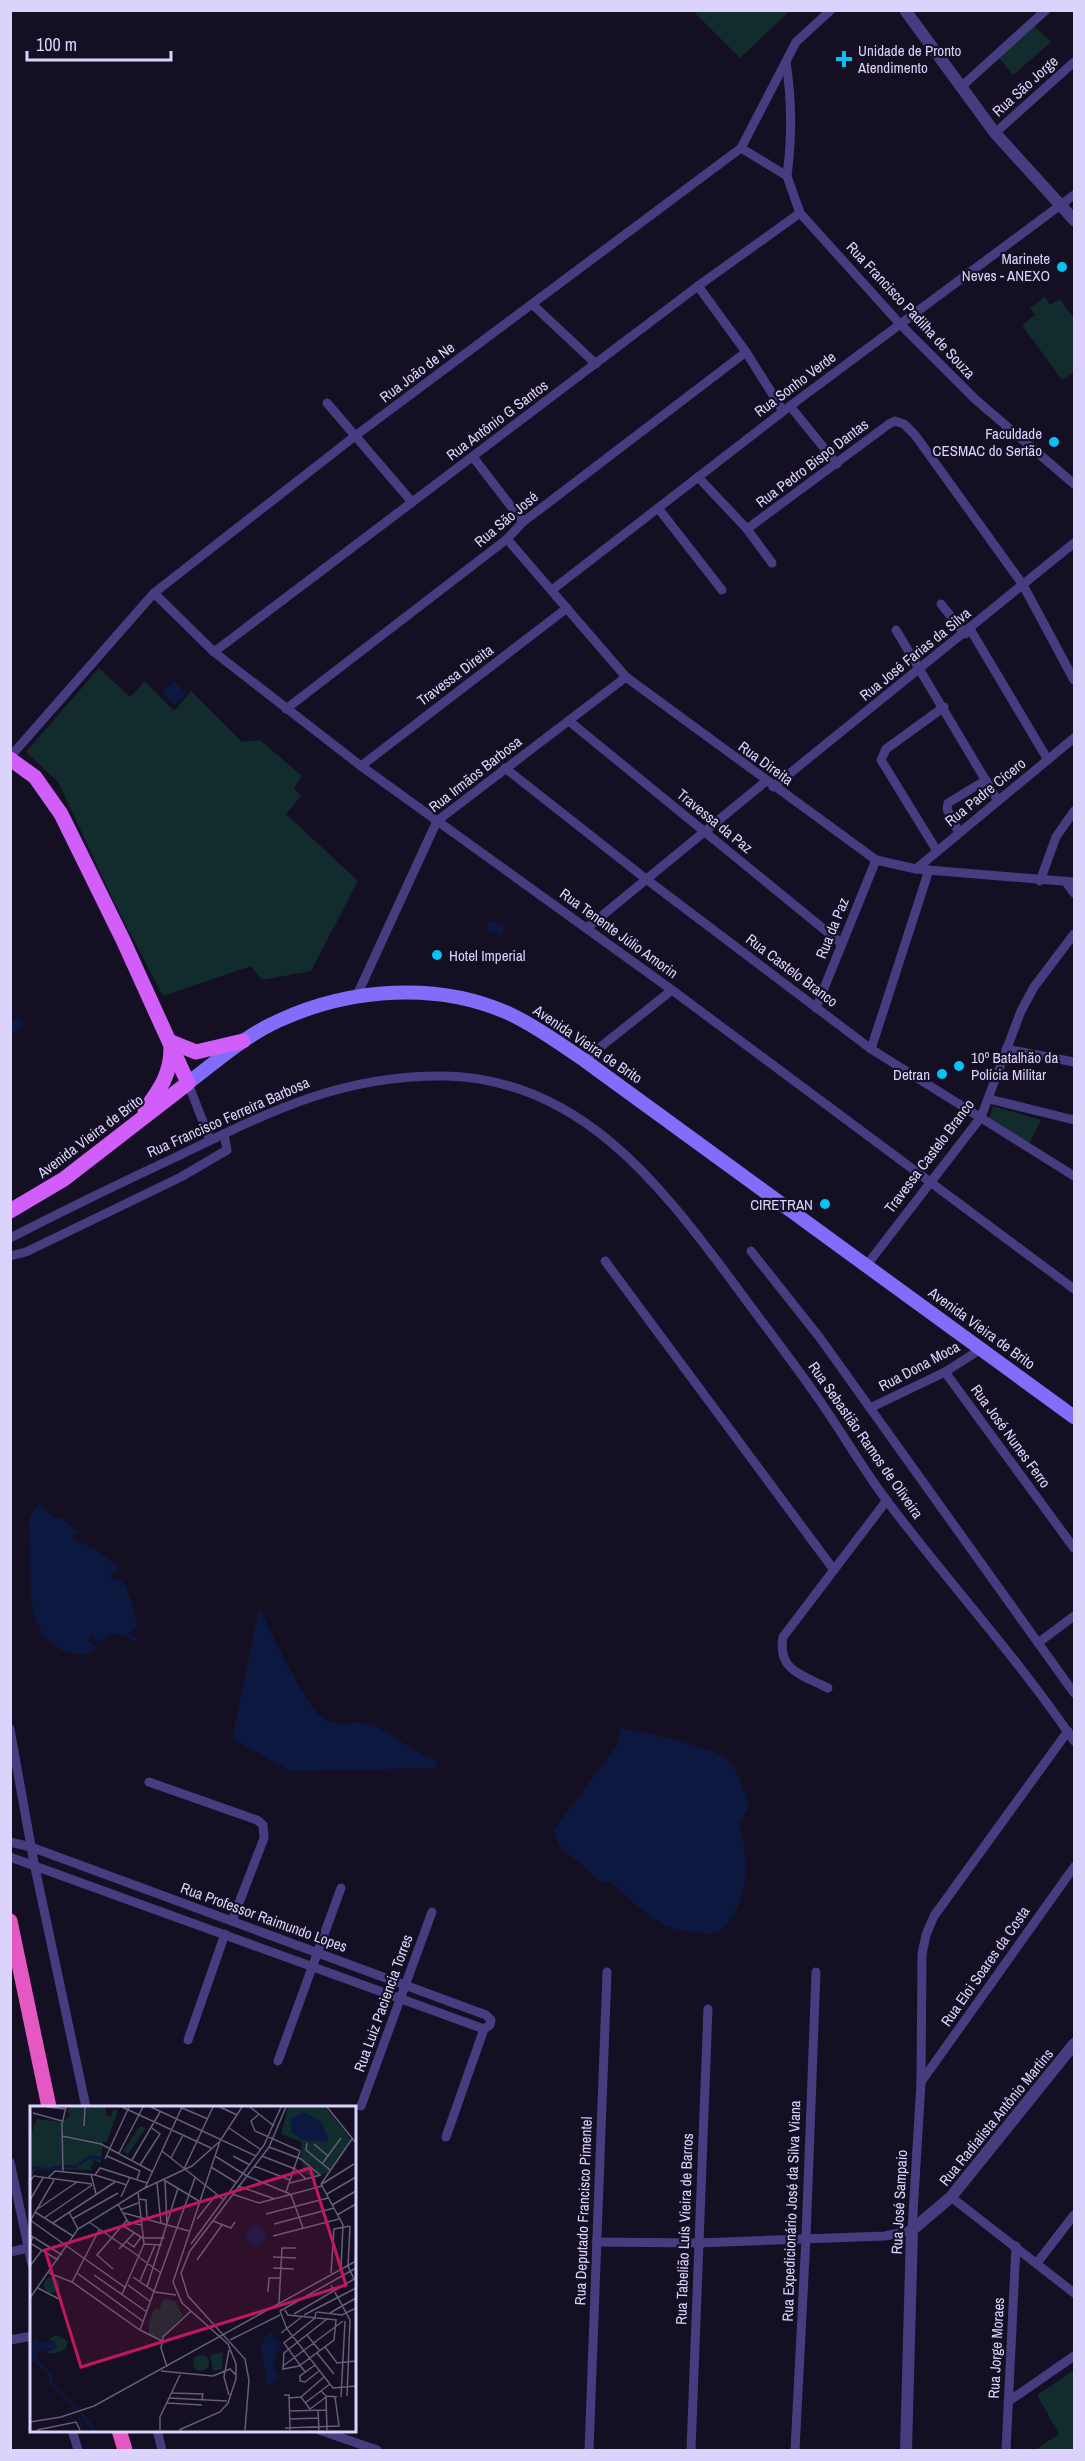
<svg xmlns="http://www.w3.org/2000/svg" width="1085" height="2461" viewBox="0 0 1085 2461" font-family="'Archivo Narrow',sans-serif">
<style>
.green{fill:#122b2d}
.water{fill:#0c1840}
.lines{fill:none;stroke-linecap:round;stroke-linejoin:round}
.minor{stroke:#463c80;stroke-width:9}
.tertiary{stroke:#463c80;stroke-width:12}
.secondary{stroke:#816dfa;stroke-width:14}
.primary{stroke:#d15ef9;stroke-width:15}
.trunk{stroke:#e558c4;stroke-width:15}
.poi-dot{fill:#08c1f4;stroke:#150f23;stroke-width:2}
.labels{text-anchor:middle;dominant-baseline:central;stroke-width:4.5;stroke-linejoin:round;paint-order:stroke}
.poi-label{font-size:15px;fill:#dcd3fd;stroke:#150f23;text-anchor:end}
.street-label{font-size:15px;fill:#dcd3fd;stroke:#150f23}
.inset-river{fill:none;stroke:#0c1840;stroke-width:3}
.inset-road{fill:none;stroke:#655d7a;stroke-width:1.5}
.view{fill:#c2185b;fill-opacity:0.15;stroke:#c2185b;stroke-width:3}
.inset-edge{fill:none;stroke:#dcd3fd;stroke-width:3}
</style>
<rect width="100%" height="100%" fill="#150f23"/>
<g class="green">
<polygon points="693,11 790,11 740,58"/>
<polygon points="1032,24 1051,42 1013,75 998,57"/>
<polygon points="1045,297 1050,305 1060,299 1074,319 1074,373 1062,380 1022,325 1035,315 1030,308"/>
<polygon points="99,668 130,697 145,681 174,711 191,691 242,742 260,740 302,776 294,788 301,796 286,814 358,881 311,971 262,980 251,966 163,996 117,908 58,782 26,752"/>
<polygon points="993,1106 1041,1120 1029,1144 989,1118"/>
<polygon points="1074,2370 1074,2450 1035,2450 1059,2434 1037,2395"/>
</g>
<g class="water">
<polygon points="175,681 186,694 174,705 162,691"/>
<polygon points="489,921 505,927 501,935 485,929"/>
<polygon points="18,1016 25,1025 14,1034 11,1030 11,1023"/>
<path d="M39 1503 53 1517 62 1519 78 1532 73 1535 75 1540 96 1549 116 1565 117 1570 111 1575 113 1580H121C131 1596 136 1609 136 1628L129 1634 139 1639 140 1643 117 1633 98 1642 91 1637 88 1641 98 1648 82 1655 62 1650 45 1638 35 1618 31 1599 29 1517Z"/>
<path d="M259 1608C272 1632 305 1706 324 1719 338 1728 355 1720 369 1724 394 1733 413 1754 438 1761L436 1768 291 1771 232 1739Z"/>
<path d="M622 1728C640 1731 718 1749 728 1760 739 1771 744 1792 749 1806L739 1824C747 1850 750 1885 736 1911 732 1919 724 1926 719 1933 687 1935 664 1929 639 1908 628 1898 620 1888 606 1881L600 1883 580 1862 562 1851 553 1831 616 1747Z"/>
</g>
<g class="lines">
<g class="minor">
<path d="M786 62C792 100 792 138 787 176"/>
<polyline points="961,87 1046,10"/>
<polyline points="995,133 1074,62"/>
<polyline points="741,148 787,176 800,213 900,324 975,399 1074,484"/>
<polyline points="698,286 746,352 783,411"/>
<polyline points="532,304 596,364"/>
<polyline points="327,403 412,502"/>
<polyline points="790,406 837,464"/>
<polyline points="473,457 523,522"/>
<polyline points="698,477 747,529 772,563"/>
<polyline points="658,508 722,590"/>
<polyline points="747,529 889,424 895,421 904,424 915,435 1023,585 1074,680"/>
<polyline points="507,539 626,677 876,860 916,869 1074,882"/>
<polyline points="552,590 790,406 1074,195"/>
<polyline points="154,593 214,652 361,766 672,990 1074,1289"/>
<polyline points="941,604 965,634"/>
<polyline points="970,629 1048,760"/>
<polyline points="896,630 998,801"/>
<polyline points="214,652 698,286 800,213"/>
<polyline points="286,709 507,539 523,522 746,352"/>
<polyline points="569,721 842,944"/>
<polyline points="10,757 154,593 355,436 741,148 796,42 831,10"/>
<polyline points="361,766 567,608"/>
<polyline points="505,768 646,879 871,1049 1074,1176"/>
<polyline points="773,787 1074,543"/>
<polyline points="959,833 947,809 948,803 986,780"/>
<polyline points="937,851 881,760 886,749 944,707"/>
<polyline points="916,869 1074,738"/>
<polyline points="1040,881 1056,837 1074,811"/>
<polyline points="1066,882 1074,893"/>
<polyline points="587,928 765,782"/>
<polyline points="357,995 437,821 626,677"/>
<polyline points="816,1008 876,860"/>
<polyline points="871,1049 929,870"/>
<polyline points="1006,1049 1074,1062"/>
<polyline points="584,1060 672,990"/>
<polyline points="188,1083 210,1140"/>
<polyline points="989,1099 1074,1120"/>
<path d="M10 1238C65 1210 120 1183 176 1157 267 1113 339 1075 444 1076 579 1078 659 1183 732 1281 761 1321 792 1360 820 1401 843 1434 863 1469 887 1501 948 1582 1017 1657 1074 1741"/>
<polyline points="751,1251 820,1338 1074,1693"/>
<polyline points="10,1256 26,1252 181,1177 227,1150 224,1134"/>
<polyline points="605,1261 834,1570"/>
<polyline points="866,1266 981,1117 1021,1011 1034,987 1074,934"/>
<polyline points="945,1372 1074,1548"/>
<polyline points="870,1408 945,1372 981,1349"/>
<polyline points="1038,1643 1074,1616"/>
<path d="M828 1688C803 1675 777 1671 783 1637L887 1500"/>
<polyline points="10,1729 34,1863 86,2107"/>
<polyline points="149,1782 257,1820 263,1825 264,1838 232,1921"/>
<polyline points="10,1842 31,1847 486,2015 491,2020 490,2025 484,2029 446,2137"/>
<polyline points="10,1857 484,2029"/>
<polyline points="188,2040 225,1934"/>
<polyline points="278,2061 341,1888"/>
<polyline points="921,2082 1074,1867"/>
<polyline points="361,2106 432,1912"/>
<polyline points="10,2162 32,2265"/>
<polyline points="951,2197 1074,2293"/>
<polyline points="596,2242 698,2243 885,2236 912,2230 921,2083 922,1954 926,1935 934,1916 1068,1731"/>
<polyline points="10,2252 28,2248"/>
<polyline points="1037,2263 1074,2215"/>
<polyline points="10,2340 32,2336"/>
<polyline points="1009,2401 1074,2356"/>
<polyline points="72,2430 78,2450"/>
<polyline points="157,2430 162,2450"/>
<polyline points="319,2430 377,2450"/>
<polyline points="589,2450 607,1972"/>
<polyline points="691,2450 708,2009"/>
<polyline points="795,2450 806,2237 816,1972"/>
<polyline points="1006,2450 1016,2246"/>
</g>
<g class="tertiary">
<polyline points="905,10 995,133 1074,220"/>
<polyline points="906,2450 912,2230 951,2197 1074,2044"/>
</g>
<path class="secondary" d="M188 1083C217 1061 245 1036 278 1021 349 988 438 981 510 1014 536 1026 560 1044 584 1060L1074 1417"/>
<g class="primary">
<polyline points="10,759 35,777 61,814 123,940 188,1083 64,1179 10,1211"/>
<polyline points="171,1042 196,1052 243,1041"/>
<path d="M145 1110C160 1089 171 1074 171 1048"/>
</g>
<g class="trunk">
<polyline points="10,1921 49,2107"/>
<polyline points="119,2430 125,2450"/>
</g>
</g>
<g class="poi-dot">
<path d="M841 50h6v6h6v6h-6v6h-6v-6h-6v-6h6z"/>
<circle cx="1062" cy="267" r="6"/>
<circle cx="1054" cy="442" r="6"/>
<circle cx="437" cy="955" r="6"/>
<circle cx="959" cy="1066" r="6"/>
<circle cx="942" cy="1074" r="6"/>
<circle cx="825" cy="1204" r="6"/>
</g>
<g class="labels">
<g class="poi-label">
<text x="858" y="50" text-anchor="start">Unidade de Pronto<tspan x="858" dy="17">Atendimento</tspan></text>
<text x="1050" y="258">Marinete<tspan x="1050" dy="17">Neves - ANEXO</tspan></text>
<text x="1042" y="433">Faculdade<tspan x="1042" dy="17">CESMAC do Sertão</tspan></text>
<text x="449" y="955" text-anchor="start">Hotel Imperial</text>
<text x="971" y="1057" text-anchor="start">10º Batalhão da<tspan x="971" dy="17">Polícia Militar</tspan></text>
<text x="930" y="1074">Detran</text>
<text x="813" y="1204">CIRETRAN</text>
</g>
<g class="street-label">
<text transform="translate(1025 86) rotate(-42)">Rua São Jorge</text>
<text transform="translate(911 310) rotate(47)">Rua Francisco Padilha de Souza</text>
<text transform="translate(417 372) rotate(-37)">Rua João de Ne</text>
<text transform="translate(795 384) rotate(-37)">Rua Sonho Verde</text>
<text transform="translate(497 420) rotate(-37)">Rua Antônio G Santos</text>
<text transform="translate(812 463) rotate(-37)">Rua Pedro Bispo Dantas</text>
<text transform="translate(506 519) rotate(-40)">Rua São José</text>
<text transform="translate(915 654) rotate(-39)">Rua José Farias da Silva</text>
<text transform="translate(455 675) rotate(-37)">Travessa Direita</text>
<text transform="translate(766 763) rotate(36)">Rua Direita</text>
<text transform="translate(475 774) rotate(-38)">Rua Irmãos Barbosa</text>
<text transform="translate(985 792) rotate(-39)">Rua Padre Cícero</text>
<text transform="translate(715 821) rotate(39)">Travessa da Paz</text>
<text transform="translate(832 928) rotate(-68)">Rua da Paz</text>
<text transform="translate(619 933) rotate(36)">Rua Tenente Júlio Amorin</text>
<text transform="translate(792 970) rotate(37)">Rua Castelo Branco</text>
<text transform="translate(588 1044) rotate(34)">Avenida Vieira de Brito</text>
<text transform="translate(228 1117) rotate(-24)">Rua Francisco Ferreira Barbosa</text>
<text transform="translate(90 1136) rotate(-37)">Avenida Vieira de Brito</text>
<text transform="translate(929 1156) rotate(-53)">Travessa Castelo Branco</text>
<text transform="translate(982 1328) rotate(36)">Avenida Vieira de Brito</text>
<text transform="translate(919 1366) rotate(-28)">Rua Dona Moca</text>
<text transform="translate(1011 1436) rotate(54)">Rua José Nunes Ferro</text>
<text transform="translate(866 1440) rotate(55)">Rua Sebastião Ramos de Oliveira</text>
<text transform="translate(264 1917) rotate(20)">Rua Professor Raimundo Lopes</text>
<text transform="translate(985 1966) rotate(-55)">Rua Eloi Soares da Costa</text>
<text transform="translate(383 2003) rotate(-70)">Rua Luiz Paciencia Torres</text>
<text transform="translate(996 2117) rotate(-51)">Rua Radialista Antônio Martins</text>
<text transform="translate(899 2202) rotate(-87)">Rua José Sampaio</text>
<text transform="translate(583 2211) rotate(-88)">Rua Deputado Francisco Pimentel</text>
<text transform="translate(791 2211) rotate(-88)">Rua Expedicionário José da Silva Viana</text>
<text transform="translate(684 2229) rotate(-88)">Rua Tabelião Luís Vieira de Barros</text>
<text transform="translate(996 2348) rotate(-87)">Rua Jorge Moraes</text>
</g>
</g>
<g transform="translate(30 2106)">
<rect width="326" height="326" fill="#150f23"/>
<path d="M41 1H76V9L81 11 83 4H88L77 36 73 35 71 58 62 53 64 61 61 58V64L6 63 0 73V30L7 13 32 16 40 9 37 4ZM258 1H295L321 34 297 67 283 70 270 66 274 60 270 54 272 36 251 28ZM110 20 116 22 98 48 93 45ZM14 179a8 8 0 1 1 16 0a8 8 0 1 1-16 0ZM134 193 145 195 153 210 131 233 119 228V217L124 203H129ZM27 229 38 235 36 243 24 248 14 246 23 244 24 235 18 233ZM193 246 192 263 183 265 180 249ZM163 257a8 8 0 1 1 16 0a8 8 0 1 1-16 0Z" fill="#122b2d"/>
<path d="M273 6 292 16 299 36 273 34 261 26V13ZM216 129a10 10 0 1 1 20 0a10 10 0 1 1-20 0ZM239 225 251 238 243 258 250 272 237 279 230 240ZM4 232 8 237 24 235 27 243 10 244 5 255 0 249Z" fill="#0c1840"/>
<path class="inset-river" d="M33 60 45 61 60 51 72 52M0 67 2 61 18 64 32 60M0 249 20 268 22 278 48 304M51 307 64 324"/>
<path class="inset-road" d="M17 1 36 3M92 1 181 42M121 1 226 50M190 1 207 9M220 1 244 20M297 1 326 37M152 2 178 13M3 7 32 15M229 8 221 15 225 25 270 45M54 20 55 1M199 22 230 43M32 30 71 38 123 66M277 37 276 44 300 64M284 38 298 50M239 41 271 53 290 69M132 45 194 94M89 47 113 1M77 50 110 65 107 73M185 50 217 70 260 88M203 50 220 59M232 50 265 63 276 73M141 52 153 29M75 53 99 1M102 54 130 6M292 58 311 32M110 59 130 28 122 22M224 60 260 74M181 61 207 77M154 63 183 1M33 65 32 18 36 1M61 68 66 88M65 69 70 62 117 77M18 72 25 65 65 69 97 79M134 74 169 95M0 75 4 70 62 78M135 75 137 118M127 77 131 118M260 77 291 69M291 78 313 119 311 162M291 78 322 33M292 78 324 58M208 80 245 93M115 82 152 1M256 86 270 45M202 88 229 97 292 80M297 88 326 71M261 89 273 122M91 91 100 71M108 93 116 94 117 112M0 94 13 72M88 98 98 116 111 119M302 99 326 85M6 104 47 76M90 104 108 97M5 106 43 130M39 106 48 123M94 107 159 125M236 108 298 92M307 109 326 98M14 112 62 79M42 113 88 87M167 113 186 89M0 114 96 182M0 115 24 74M183 115 201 122 205 116M59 116 110 151M23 117 85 76M244 118 304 102M92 119 114 133M320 120 318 160 324 173M0 129 32 149M243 130 309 113M3 131 0 137 28 154M114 132H135M96 135 104 141 111 131M114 138 132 139M161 138 234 39 251 1M89 143 104 127M243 151 266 152M110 152 131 167M167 154 192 119M325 155 326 137M0 160 12 144M243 162 264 163M83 163 67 149 97 114M19 167 42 176 110 224 132 235M47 167 114 216M301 167 304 123 320 120M64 169 117 206M103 171 125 186 146 189M110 175 125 139M42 176 69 124M98 179 121 196M301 179 320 214 317 290M117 181 148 82M8 182 29 193M238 186 239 172H250M92 188 114 138 108 86M0 192 48 123 113 83 162 60 189 36M249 197 252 142H266M255 204 258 209 307 214M250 205 257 223 303 282 326 280M250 205 326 162M287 206 312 209 326 202M300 207 326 192M264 208 326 172M274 209 326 182M297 213 254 247 253 263 269 260 304 234 306 214M110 224 165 72M251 227 273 210M277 229 289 244M200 234 250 209M295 241 307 257 326 255M287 247 304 268M285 259 270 270V275L275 276 289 265M253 260 313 215M137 261 131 242 133 231 161 205M131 265 183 270 200 263 206 269M275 266 254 237 285 212 286 206M291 285 296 290 307 291M142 287 173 288 172 293M199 289 194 271 199 244M254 289H259L260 324M271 291 294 271M296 291 297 324M311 291 315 215M139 292 197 295M259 292 271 291 280 303M137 297 172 299M275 297 300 278M280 303 296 291M288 304 289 324M260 305 296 304M260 313 288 312M0 316 31 311 64 300 326 155M255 322 309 320 305 291M7 324 46 316 50 324M130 324V311L150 269M149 324 190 306 198 297 206 273V258L198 238 152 197 143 176 190 35 212 1M215 324 219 274 215 253 158 190 151 167 160 145 239 41 256 1"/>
<path class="view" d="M280 62 316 179 51 261 15 144Z"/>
<rect width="326" height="326" class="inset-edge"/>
</g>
<rect width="1085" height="2461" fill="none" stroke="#dcd3fd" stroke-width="24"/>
<path d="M27 51v9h144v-9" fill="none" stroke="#dcd3fd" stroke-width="3"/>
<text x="36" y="51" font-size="18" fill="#dcd3fd" stroke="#150f23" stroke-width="4.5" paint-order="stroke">100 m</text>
</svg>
